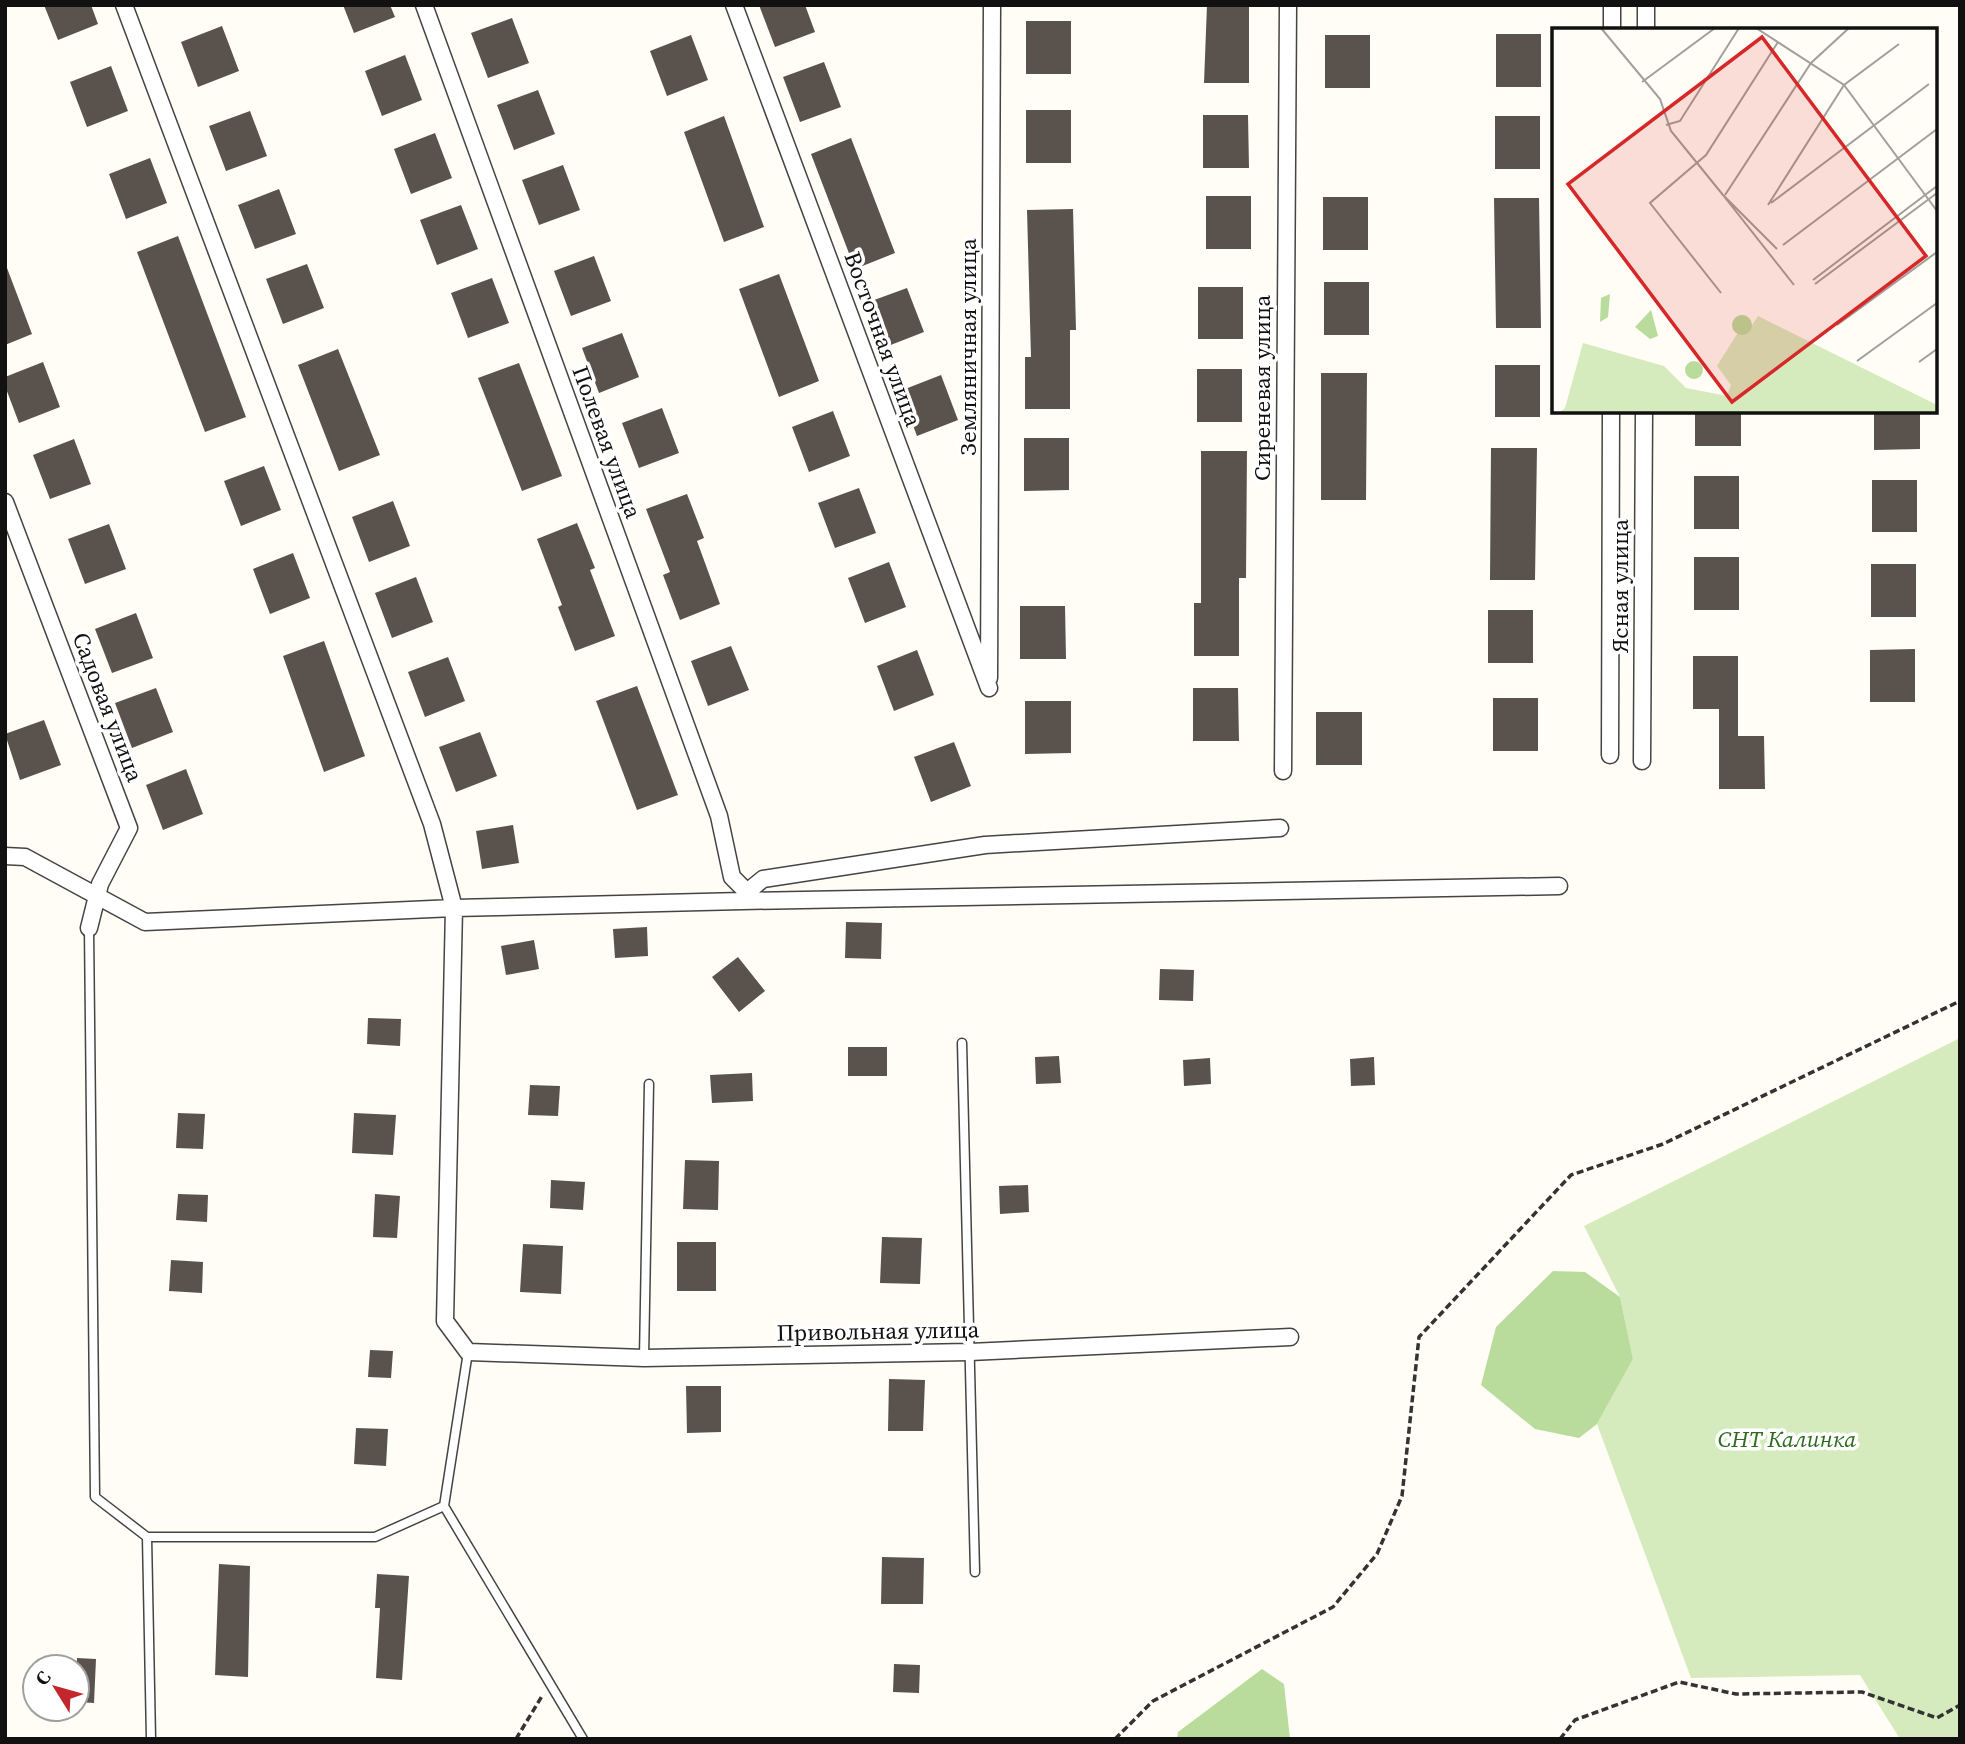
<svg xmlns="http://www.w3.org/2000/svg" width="1965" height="1744" font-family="'Source Serif 4',serif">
  <rect width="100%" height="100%" fill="#fffdf5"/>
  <path fill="#d5ebbd" d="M1960,1038V1739H1900L1860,1675L1691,1678L1597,1424L1633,1359L1620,1297L1584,1226Z"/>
  <path fill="#b9dc9c" d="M1553,1271L1585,1272L1620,1297L1633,1359L1597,1424L1579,1438L1535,1429L1481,1385L1496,1327Z
    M1262,1669L1284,1684L1290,1739H1177L1178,1732Z"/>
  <path fill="#5a524d" d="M44,5H91L98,24L58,40Z
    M343,5H390L395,17L354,33Z
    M759,5H805L815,32L775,47Z
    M1207,5H1249V83H1204Z
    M512,18L529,63L488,78L471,33Z
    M1026,21H1071V74H1026Z
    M222,26L239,71L198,87L181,42Z
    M1496,34H1541V87H1496Z
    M691,35L708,80L667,96L650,51Z
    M1325,35H1370V88H1325Z
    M405,55L422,100L382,116L365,71Z
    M824,62L841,107L800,122L783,77Z
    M111,66L128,111L87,127L70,82Z
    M538,90L555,134L514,150L497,105Z
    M1026,110H1071V163H1026Z
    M250,111L267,156L226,171L209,126Z
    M1203,115H1248L1249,168H1203Z
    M724,116L764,227L724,242L684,132Z
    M1495,116H1540V169H1495Z
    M435,133L452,178L411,194L394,149Z
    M851,138L895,253L855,269L811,154Z
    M150,158L167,203L126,219L109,174Z
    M563,165L580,210L539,225L522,180Z
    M279,189L296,234L255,249L238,205Z
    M1206,196H1251V249H1206Z
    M1323,197H1368V250H1323Z
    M1494,198H1539L1541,328H1496Z
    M461,205L478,249L437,265L420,220Z
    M1073,209L1076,330H1070V409H1025V357H1031L1027,210Z
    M178,236L246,417L205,432L137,252Z
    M594,256L611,301L571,316L554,271Z
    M307,264L324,308L283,324L266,279Z
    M7,268L32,334L5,345V269Z
    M779,274L819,381L779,397L739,289Z
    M492,278L509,323L468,338L451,293Z
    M1324,282H1369V335H1324Z
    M1198,287H1243V339H1198Z
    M907,288L924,332L883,348L866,303Z
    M622,333L639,377L599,393L582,348Z
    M338,349L380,455L339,471L298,365Z
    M43,362L60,407L19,423L5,386V377Z
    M519,363L562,476L522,491L478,378Z
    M1495,365H1540V417H1495Z
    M1197,369H1242V422H1197Z
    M1321,373H1367L1366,500H1321Z
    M941,375L958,420L917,436L900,391Z
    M662,408L679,453L639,468L622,423Z
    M833,411L850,456L809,472L792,427Z
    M1695,411H1741V446H1695Z
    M1874,411H1920V449L1874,450Z
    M1024,438H1069V490L1024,491Z
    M74,439L91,484L50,499L33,455Z
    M1491,448H1537L1535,580H1490Z
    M1201,451H1247L1246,578H1239V656H1194V603H1201Z
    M264,466L281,510L241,526L224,481Z
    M1694,476H1739V529H1694Z
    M1872,480H1917V532H1872Z
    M859,488L876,533L835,548L818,503Z
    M687,494L704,538L697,541L720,604L680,620L663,575L670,572L646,509Z
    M393,501L410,546L369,562L352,517Z
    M577,523L595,568L590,570L615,636L575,651L558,607L562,605L537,539Z
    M109,524L126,569L85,584L68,539Z
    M293,553L310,598L270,614L253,569Z
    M1694,557H1739V610H1694Z
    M889,562L906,607L865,623L848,578Z
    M1871,564H1916V617H1871Z
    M416,577L433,622L392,638L375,593Z
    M1020,606H1065L1066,659H1020Z
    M1488,610H1533V663H1488Z
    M136,613L153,658L112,673L95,629Z
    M324,641L365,756L324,772L283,656Z
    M731,646L749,690L708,706L691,661Z
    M1915,649V702H1870V650Z
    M917,650L934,695L894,711L877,666Z
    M1693,656H1738V736H1764L1765,789H1719V709H1693Z
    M448,657L465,701L425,717L408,672Z
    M637,686L678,795L637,810L596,701Z
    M156,688L173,732L132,748L115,703Z
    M1193,688H1238L1239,741H1193Z
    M1493,698H1538V751H1493Z
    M1025,701H1071V753L1025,754Z
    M1316,712H1362V765H1316Z
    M44,720L61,765L20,780L5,734Z
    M480,732L497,776L456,792L439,747Z
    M954,742L971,786L931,802L914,757Z
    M186,769L203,814L163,830L146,785Z
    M513,825L519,863L482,869L476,831Z
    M846,922L882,923L881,959L845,958Z
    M647,927L648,956L615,958L613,929Z
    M534,940L539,969L506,975L501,946Z
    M738,957L765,991L739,1012L712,977Z
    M1160,969L1194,970L1193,1001L1159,1000Z
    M368,1018L401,1019L400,1046L367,1044Z
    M848,1047H887V1076H848Z
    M1059,1056L1061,1083L1036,1084L1035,1057Z
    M1374,1057L1375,1085L1351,1086L1350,1059Z
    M1210,1058L1211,1084L1184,1086L1183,1060Z
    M752,1073L753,1101L712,1103L710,1075Z
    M530,1085L560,1086L558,1116L528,1115Z
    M178,1113L205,1114L203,1149L176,1148Z
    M354,1113L396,1115L393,1155L352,1153Z
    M685,1160L719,1161L718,1210L683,1209Z
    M551,1180L585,1182L583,1210L550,1208Z
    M1028,1185L1029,1212L1000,1214L999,1186Z
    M178,1194L208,1195L207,1222L176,1220Z
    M375,1194L400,1196L397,1238L373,1237Z
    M882,1237L922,1238L920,1284L880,1283Z
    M677,1242H716V1291H677Z
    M523,1244L563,1246L561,1294L520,1292Z
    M171,1260L203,1262L202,1293L169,1291Z
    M370,1350L393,1351L391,1378L368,1377Z
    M889,1379L925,1380L923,1431H888Z
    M686,1386H721V1432L687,1433Z
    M356,1428L388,1429L386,1466L354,1464Z
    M882,1557L924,1558L923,1604H881Z
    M219,1564L250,1566L248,1677L215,1675Z
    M377,1574L409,1576L402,1680L376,1678L380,1608H375Z
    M77,1658L96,1659L94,1703L77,1702Z
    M894,1664L920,1665L919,1693L893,1692Z"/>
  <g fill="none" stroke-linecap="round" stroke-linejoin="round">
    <g stroke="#444" stroke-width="11">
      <path id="lane" d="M89,928L95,1497L147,1537L151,1739
        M962,1043L975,1572
        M468,1352L444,1506L583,1739
        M644,1358L649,1084
        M147,1537H375L444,1506"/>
    </g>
    <g stroke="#444" stroke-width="19">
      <path id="street" d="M124,5L432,824L454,908L445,1321L468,1352L644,1358L970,1352L1290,1337
        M424,5L719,816L732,877L747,892
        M734,5L989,688
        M1612,30V5
        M1646,30V5
        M5,502L129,828L100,884L89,928
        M989,678L992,5
        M1610,755L1611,411
        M1642,761L1644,411
        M1283,771L1288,5
        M5,856L25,857L145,922L454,908L742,901L747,892L763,879L985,845L1280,828
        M742,901L1559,886"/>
    </g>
    <path stroke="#333" stroke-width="3.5" stroke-dasharray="7 3.5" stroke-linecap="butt" d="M516,1739L542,1696
      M1115,1739L1153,1701L1333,1607L1377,1554L1402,1496L1419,1337L1571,1175L1663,1144L1960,1001
      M1560,1739L1575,1720L1679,1682L1736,1694L1862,1692L1937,1718L1960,1705"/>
    <use href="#lane" stroke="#fff" stroke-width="8"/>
    <use href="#street" stroke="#fff" stroke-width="16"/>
  </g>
  <g text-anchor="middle" stroke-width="7" stroke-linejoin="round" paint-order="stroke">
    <g font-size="23" fill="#111" stroke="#fff">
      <text transform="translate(883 339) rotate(70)" y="8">Восточная улица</text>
      <text transform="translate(968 347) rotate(-90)" y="8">Земляничная улица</text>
      <text transform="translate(1262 388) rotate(-90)" y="8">Сиреневая улица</text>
      <text transform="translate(607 442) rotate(70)" y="8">Полевая улица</text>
      <text transform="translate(1620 586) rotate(-90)" y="8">Ясная улица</text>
      <text transform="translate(108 707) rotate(69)" y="8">Садовая улица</text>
      <text transform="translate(878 1331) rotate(-1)" y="8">Привольная улица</text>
    </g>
    <g font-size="23" font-style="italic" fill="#2f6b1f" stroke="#fff">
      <text x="1787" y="1447">СНТ Калинка</text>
    </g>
  </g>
  <g transform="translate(1552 28)">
    <rect width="385" height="385" fill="#fffdf5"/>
    <path d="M206,288L385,377V385H7L13,380L31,315L112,338L134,360L175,368L179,357L165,338L185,306L195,305Z" fill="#d5ebbd"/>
    <path d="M58,266L56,289L48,294L49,270ZM99,282L106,308L98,311L83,299ZM180 297a10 10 0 1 1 20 0a10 10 0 1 1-20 0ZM133 342a9 9 0 1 1 18 0a9 9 0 1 1-18 0Z" fill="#b9dc9c"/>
    <path fill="none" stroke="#a09f9a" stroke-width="2" d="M49,0L108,71L119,103L171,167L225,221M204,0L292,57L385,183M90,54L163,0M114,97L128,93L187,0M171,167L242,257M173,167L259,35L297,0M219,175L377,56M216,177L292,57L347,16M231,217L385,101M261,252L385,158M263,256L385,165M169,265L98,175L154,127L226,14M285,297L385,224M305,333L385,275M367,334L385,321"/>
    <path fill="#d62828" fill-opacity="0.15" stroke="#d62828" stroke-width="3.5" d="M210,9L374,228L180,374L16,156Z"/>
    <rect width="385" height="385" fill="none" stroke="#111" stroke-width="3.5"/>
  </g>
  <rect width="1965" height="1744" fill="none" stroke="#111111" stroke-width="14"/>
  <g transform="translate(56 1688) rotate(307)"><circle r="33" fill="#ffffff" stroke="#a0a0a0" stroke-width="2"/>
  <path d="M0-5L12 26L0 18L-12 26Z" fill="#c4262e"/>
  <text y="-10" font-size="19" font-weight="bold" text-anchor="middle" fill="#111111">С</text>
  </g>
</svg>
